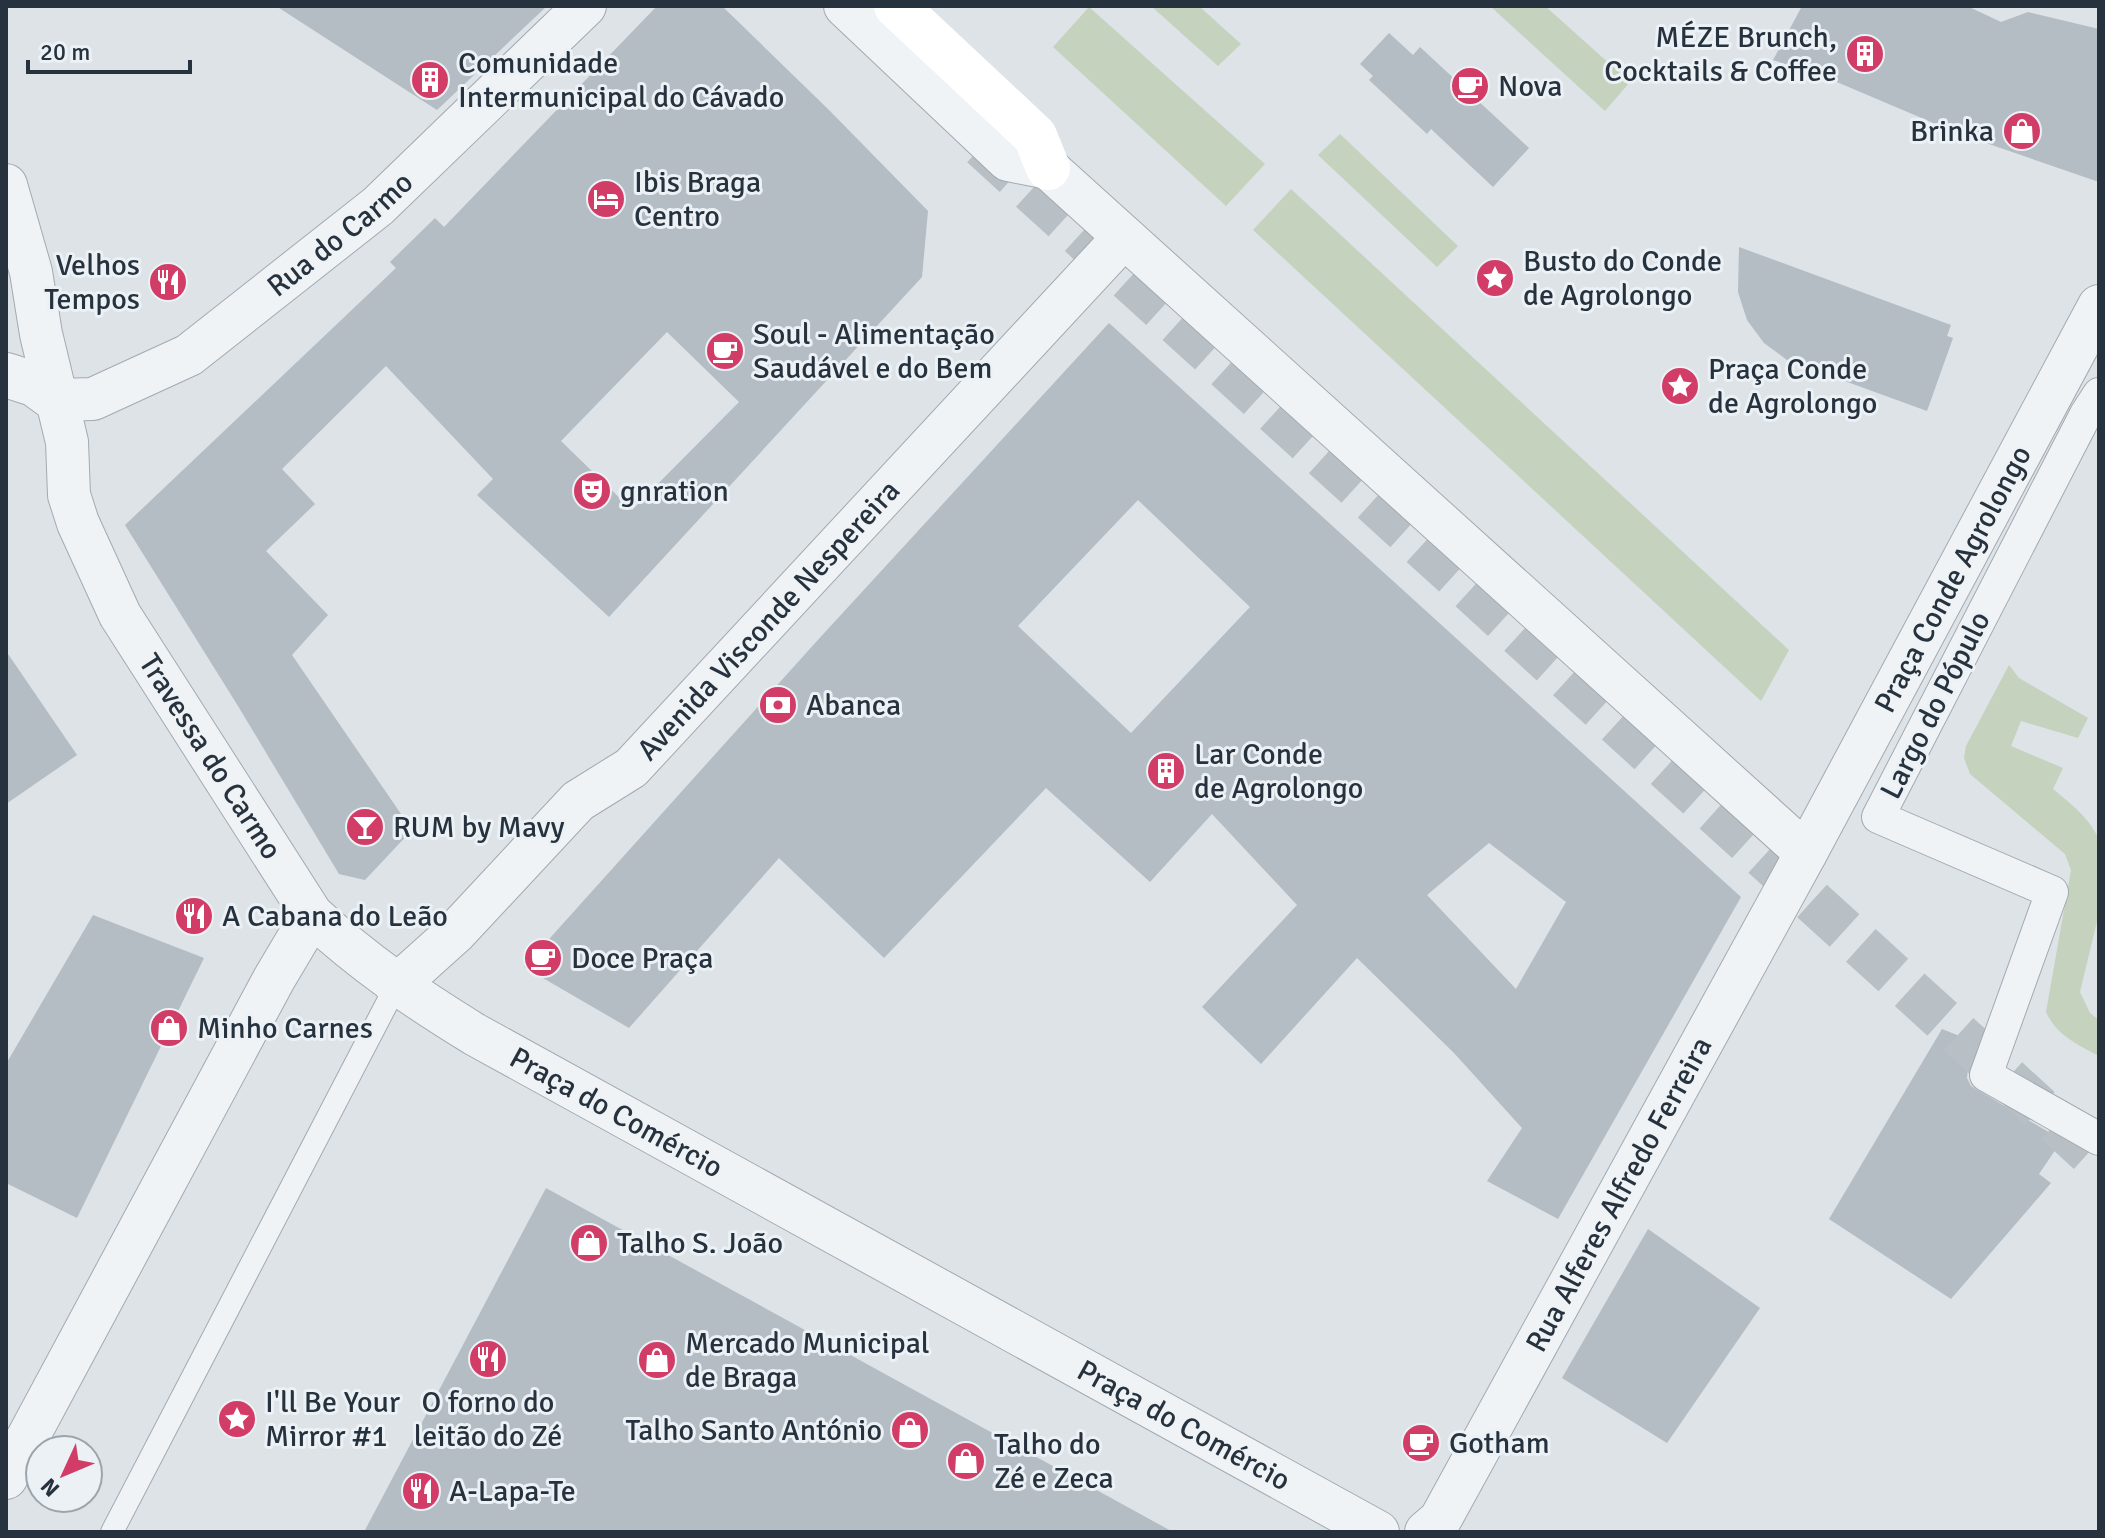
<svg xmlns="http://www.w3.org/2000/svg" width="2105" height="1538" font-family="Signika,sans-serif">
  <rect width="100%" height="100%" fill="#dde3e7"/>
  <path fill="#c5d2be" d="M1151,6H1199L1241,44L1218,66Z
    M1490,6H1545L1630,82L1605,111Z
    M1089,7L1265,164L1226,206L1053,47Z
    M1340,134L1458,246L1437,267L1318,155Z
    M1291,189L1789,650L1761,701L1253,230Z
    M2009,665L2019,678L2088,718L2078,738L2021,721L2011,746L2063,768L2053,789C2071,804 2090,818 2099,840V913L2080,992L2090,1013L2099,1020V1056C2077,1044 2057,1036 2046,1012L2071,870L2065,854L1970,774L1964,758L1966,746Z"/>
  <path fill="#b4bcc4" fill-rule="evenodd" d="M276,6H547L437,110Z
    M657,6H722L829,110L928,211L922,277L609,617L477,495L493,479L386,366L282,469L315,504L266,551L328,615L292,655L412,830L365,880L339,874L238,706L125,525L396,268L390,262L435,218L444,227ZM667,332L739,402L632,510L561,441Z
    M1802,6H1967L2001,22L2028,12L2099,29V182L1957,133L1832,80L1773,60Z
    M1389,33L1413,55L1420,47L1529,148L1493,187L1431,129L1427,134L1369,80L1373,76L1360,64Z
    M1739,247L1951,325L1947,336L1953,338L1927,411L1787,360L1764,343L1747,320L1738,292Z
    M1109,323L1741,897L1558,1219L1487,1181L1522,1128L1454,1053L1357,958L1261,1064L1202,1007L1297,905L1212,814L1150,882L1046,788L884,958L779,858L629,1028L524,967L816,642ZM1138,500L1250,607L1131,733L1018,626ZM1489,843L1566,902L1516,989L1427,895Z
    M6,651L77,755L6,804Z
    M93,915L204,958L77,1218L6,1183V1064Z
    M1942,1029L1977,1043L1968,1069L1967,1078L1971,1086L2062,1140L2039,1174L2051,1183L1951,1299L1829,1219Z
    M546,1188L1173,1532H364Z
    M1648,1229L1760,1308L1667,1443L1562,1378Z"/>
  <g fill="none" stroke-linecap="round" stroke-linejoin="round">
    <path stroke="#b8c0c5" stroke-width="44" stroke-dasharray="44 22" stroke-linecap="butt" d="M982,146L2099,1162"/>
    <g stroke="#a2aab1" stroke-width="24">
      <path id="service" d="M112,1532L396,986"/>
    </g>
    <g stroke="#a2aab1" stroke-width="34">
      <path id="pedestrian" d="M2099,394L2086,414L1878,817L2052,892L1986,1075L2099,1139"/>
    </g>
    <g stroke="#a2aab1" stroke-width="44">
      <g id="minor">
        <path d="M845,6L1008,160L1048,168L1806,853"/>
        <path id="s1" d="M6,185L31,272L41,334L67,442L69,495L78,523L120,615L312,915C364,963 414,997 474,1034L1378,1532"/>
        <path id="s2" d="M56,400L93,399L189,355L378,206L585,6"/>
        <path id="s3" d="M396,986L455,933L578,801L631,768L1124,237"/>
        <path d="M6,1478L274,979L312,915"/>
        <path id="s4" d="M1426,1532L1440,1520L1806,853L2099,306"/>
      </g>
    </g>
    <g stroke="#a2aab1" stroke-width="46">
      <path id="tertiary" d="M6,375L34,384L56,400"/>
    </g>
    <use href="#service" stroke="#f0f3f6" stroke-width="22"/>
    <use href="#pedestrian" stroke="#f0f3f6" stroke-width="32"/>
    <use href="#minor" stroke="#f0f3f6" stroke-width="42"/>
    <use href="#tertiary" stroke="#f0f3f6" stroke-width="44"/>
    <path stroke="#fff" stroke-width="44" d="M896,6L1035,136L1048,168"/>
  </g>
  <defs>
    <g id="building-disc" transform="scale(2)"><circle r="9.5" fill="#d23d67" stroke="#ecf1f5"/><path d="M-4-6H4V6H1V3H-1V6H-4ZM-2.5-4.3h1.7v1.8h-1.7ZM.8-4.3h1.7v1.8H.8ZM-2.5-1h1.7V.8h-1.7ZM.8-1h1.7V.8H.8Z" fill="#fff"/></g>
    <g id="cafe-disc" transform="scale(2)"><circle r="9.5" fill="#d23d67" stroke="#ecf1f5"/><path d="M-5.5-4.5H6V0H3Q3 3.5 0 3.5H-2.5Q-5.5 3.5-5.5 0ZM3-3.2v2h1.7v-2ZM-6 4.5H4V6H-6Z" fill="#fff"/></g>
    <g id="shop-disc" transform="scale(2)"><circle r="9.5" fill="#d23d67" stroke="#ecf1f5"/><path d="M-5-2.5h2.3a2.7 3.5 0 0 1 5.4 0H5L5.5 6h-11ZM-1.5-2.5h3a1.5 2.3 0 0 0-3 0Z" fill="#fff"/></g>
    <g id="hotel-disc" transform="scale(2)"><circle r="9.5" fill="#d23d67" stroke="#ecf1f5"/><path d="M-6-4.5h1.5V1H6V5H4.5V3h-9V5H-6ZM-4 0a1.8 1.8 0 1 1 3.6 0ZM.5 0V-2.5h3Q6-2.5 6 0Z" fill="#fff"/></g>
    <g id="sight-disc" transform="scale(2)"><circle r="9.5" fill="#d23d67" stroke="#ecf1f5"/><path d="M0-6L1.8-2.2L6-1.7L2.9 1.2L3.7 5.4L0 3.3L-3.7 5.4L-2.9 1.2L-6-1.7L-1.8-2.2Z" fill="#fff"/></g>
    <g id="restaurant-disc" transform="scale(2)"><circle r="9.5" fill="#d23d67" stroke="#ecf1f5"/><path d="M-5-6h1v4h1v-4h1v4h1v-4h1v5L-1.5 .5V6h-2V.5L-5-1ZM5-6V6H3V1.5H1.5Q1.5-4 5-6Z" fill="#fff"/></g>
    <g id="theatre-disc" transform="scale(2)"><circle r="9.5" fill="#d23d67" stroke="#ecf1f5"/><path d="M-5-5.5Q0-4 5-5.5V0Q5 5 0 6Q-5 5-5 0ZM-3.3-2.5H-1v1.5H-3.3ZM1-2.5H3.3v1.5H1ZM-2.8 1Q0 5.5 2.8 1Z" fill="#fff"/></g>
    <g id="bank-disc" transform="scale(2)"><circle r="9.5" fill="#d23d67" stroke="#ecf1f5"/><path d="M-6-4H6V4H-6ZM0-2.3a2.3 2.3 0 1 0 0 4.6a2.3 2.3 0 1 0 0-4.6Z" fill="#fff"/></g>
    <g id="bar-disc" transform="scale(2)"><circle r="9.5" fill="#d23d67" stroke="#ecf1f5"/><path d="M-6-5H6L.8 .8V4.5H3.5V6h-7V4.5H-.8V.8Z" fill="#fff"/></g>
  </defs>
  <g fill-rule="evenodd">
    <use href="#building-disc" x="1865" y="54"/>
    <use href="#building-disc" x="430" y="80"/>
    <use href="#cafe-disc" x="1470" y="86"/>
    <use href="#shop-disc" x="2022" y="131"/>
    <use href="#hotel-disc" x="606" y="199"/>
    <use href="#sight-disc" x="1495" y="278"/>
    <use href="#restaurant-disc" x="168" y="282"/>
    <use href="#cafe-disc" x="725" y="351"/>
    <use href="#sight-disc" x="1680" y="386"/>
    <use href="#theatre-disc" x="592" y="491"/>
    <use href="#bank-disc" x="778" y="705"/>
    <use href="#building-disc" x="1166" y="771"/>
    <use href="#bar-disc" x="365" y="827"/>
    <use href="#restaurant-disc" x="194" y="916"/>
    <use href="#cafe-disc" x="543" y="958"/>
    <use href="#shop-disc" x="169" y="1028"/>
    <use href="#shop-disc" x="589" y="1243"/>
    <use href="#restaurant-disc" x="488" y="1359"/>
    <use href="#shop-disc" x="657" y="1360"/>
    <use href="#sight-disc" x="237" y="1419"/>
    <use href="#shop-disc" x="910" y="1430"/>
    <use href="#cafe-disc" x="1421" y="1443"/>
    <use href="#shop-disc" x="966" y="1461"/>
    <use href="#restaurant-disc" x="421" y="1491"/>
  </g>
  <g text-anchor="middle" stroke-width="6" stroke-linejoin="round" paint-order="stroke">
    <g font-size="30" fill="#26323e" stroke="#ecf1f5" text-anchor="start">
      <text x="1837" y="47" text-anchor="end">MÉZE Brunch,<tspan x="1837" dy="34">Cocktails &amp; Coffee</tspan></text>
      <text x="458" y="73">Comunidade<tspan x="458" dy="34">Intermunicipal do Cávado</tspan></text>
      <text x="1498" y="96">Nova</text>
      <text x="1994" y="141" text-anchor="end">Brinka</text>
      <text x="634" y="192">Ibis Braga<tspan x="634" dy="34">Centro</tspan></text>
      <text x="1523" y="271">Busto do Conde<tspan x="1523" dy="34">de Agrolongo</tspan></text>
      <text x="140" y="275" text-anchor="end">Velhos<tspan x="140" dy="34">Tempos</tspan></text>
      <text x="753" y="344">Soul - Alimentação<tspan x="753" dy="34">Saudável e do Bem</tspan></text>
      <text x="1708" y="379">Praça Conde<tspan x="1708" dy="34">de Agrolongo</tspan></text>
      <text x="620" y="501">gnration</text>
      <text x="806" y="715">Abanca</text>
      <text x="1194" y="764">Lar Conde<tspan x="1194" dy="34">de Agrolongo</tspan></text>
      <text x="393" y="837">RUM by Mavy</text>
      <text x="222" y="926">A Cabana do Leão</text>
      <text x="571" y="968">Doce Praça</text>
      <text x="197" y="1038">Minho Carnes</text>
      <text x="617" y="1253">Talho S. João</text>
      <text x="685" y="1353">Mercado Municipal<tspan x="685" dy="34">de Braga</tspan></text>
      <text x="265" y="1412">I'll Be Your<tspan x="265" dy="34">Mirror #1</tspan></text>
      <text x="488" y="1412" text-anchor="middle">O forno do<tspan x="488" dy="34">leitão do Zé</tspan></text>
      <text x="882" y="1440" text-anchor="end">Talho Santo António</text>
      <text x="1449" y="1453">Gotham</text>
      <text x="994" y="1454">Talho do<tspan x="994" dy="34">Zé e Zeca</tspan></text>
      <text x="449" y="1501">A-Lapa-Te</text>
    </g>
    <g font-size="30" fill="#26323e" stroke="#ecf1f5">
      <text dy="10" stroke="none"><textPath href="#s2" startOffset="336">Rua do Carmo</textPath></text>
      <text dy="10" stroke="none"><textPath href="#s4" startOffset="1090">Praça Conde Agrolongo</textPath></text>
      <text dy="10" stroke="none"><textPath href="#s3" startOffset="524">Avenida Visconde Nespereira</textPath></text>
      <text transform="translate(1935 705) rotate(-63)" y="10">Largo do Pópulo</text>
      <text dy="10" stroke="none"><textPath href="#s1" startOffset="616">Travessa do Carmo</textPath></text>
      <text dy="10" stroke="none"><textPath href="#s1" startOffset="1168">Praça do Comércio</textPath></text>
      <text dy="10" stroke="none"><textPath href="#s4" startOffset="390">Rua Alferes Alfredo Ferreira</textPath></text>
      <text dy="10" stroke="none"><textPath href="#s1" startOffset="1816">Praça do Comércio</textPath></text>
    </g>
  </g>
  <rect width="2105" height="1538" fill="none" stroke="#26323e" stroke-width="16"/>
  <g transform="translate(64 1474) rotate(226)"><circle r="38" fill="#ecf1f5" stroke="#9da5ac" stroke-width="2"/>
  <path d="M0-6L14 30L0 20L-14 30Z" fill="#d23d67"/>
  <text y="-12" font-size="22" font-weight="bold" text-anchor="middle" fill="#26323e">N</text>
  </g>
  <path d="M28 60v12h162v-12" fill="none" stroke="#26323e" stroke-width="4"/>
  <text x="40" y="60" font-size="24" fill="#26323e" stroke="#ecf1f5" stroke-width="6" paint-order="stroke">20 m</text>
</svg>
